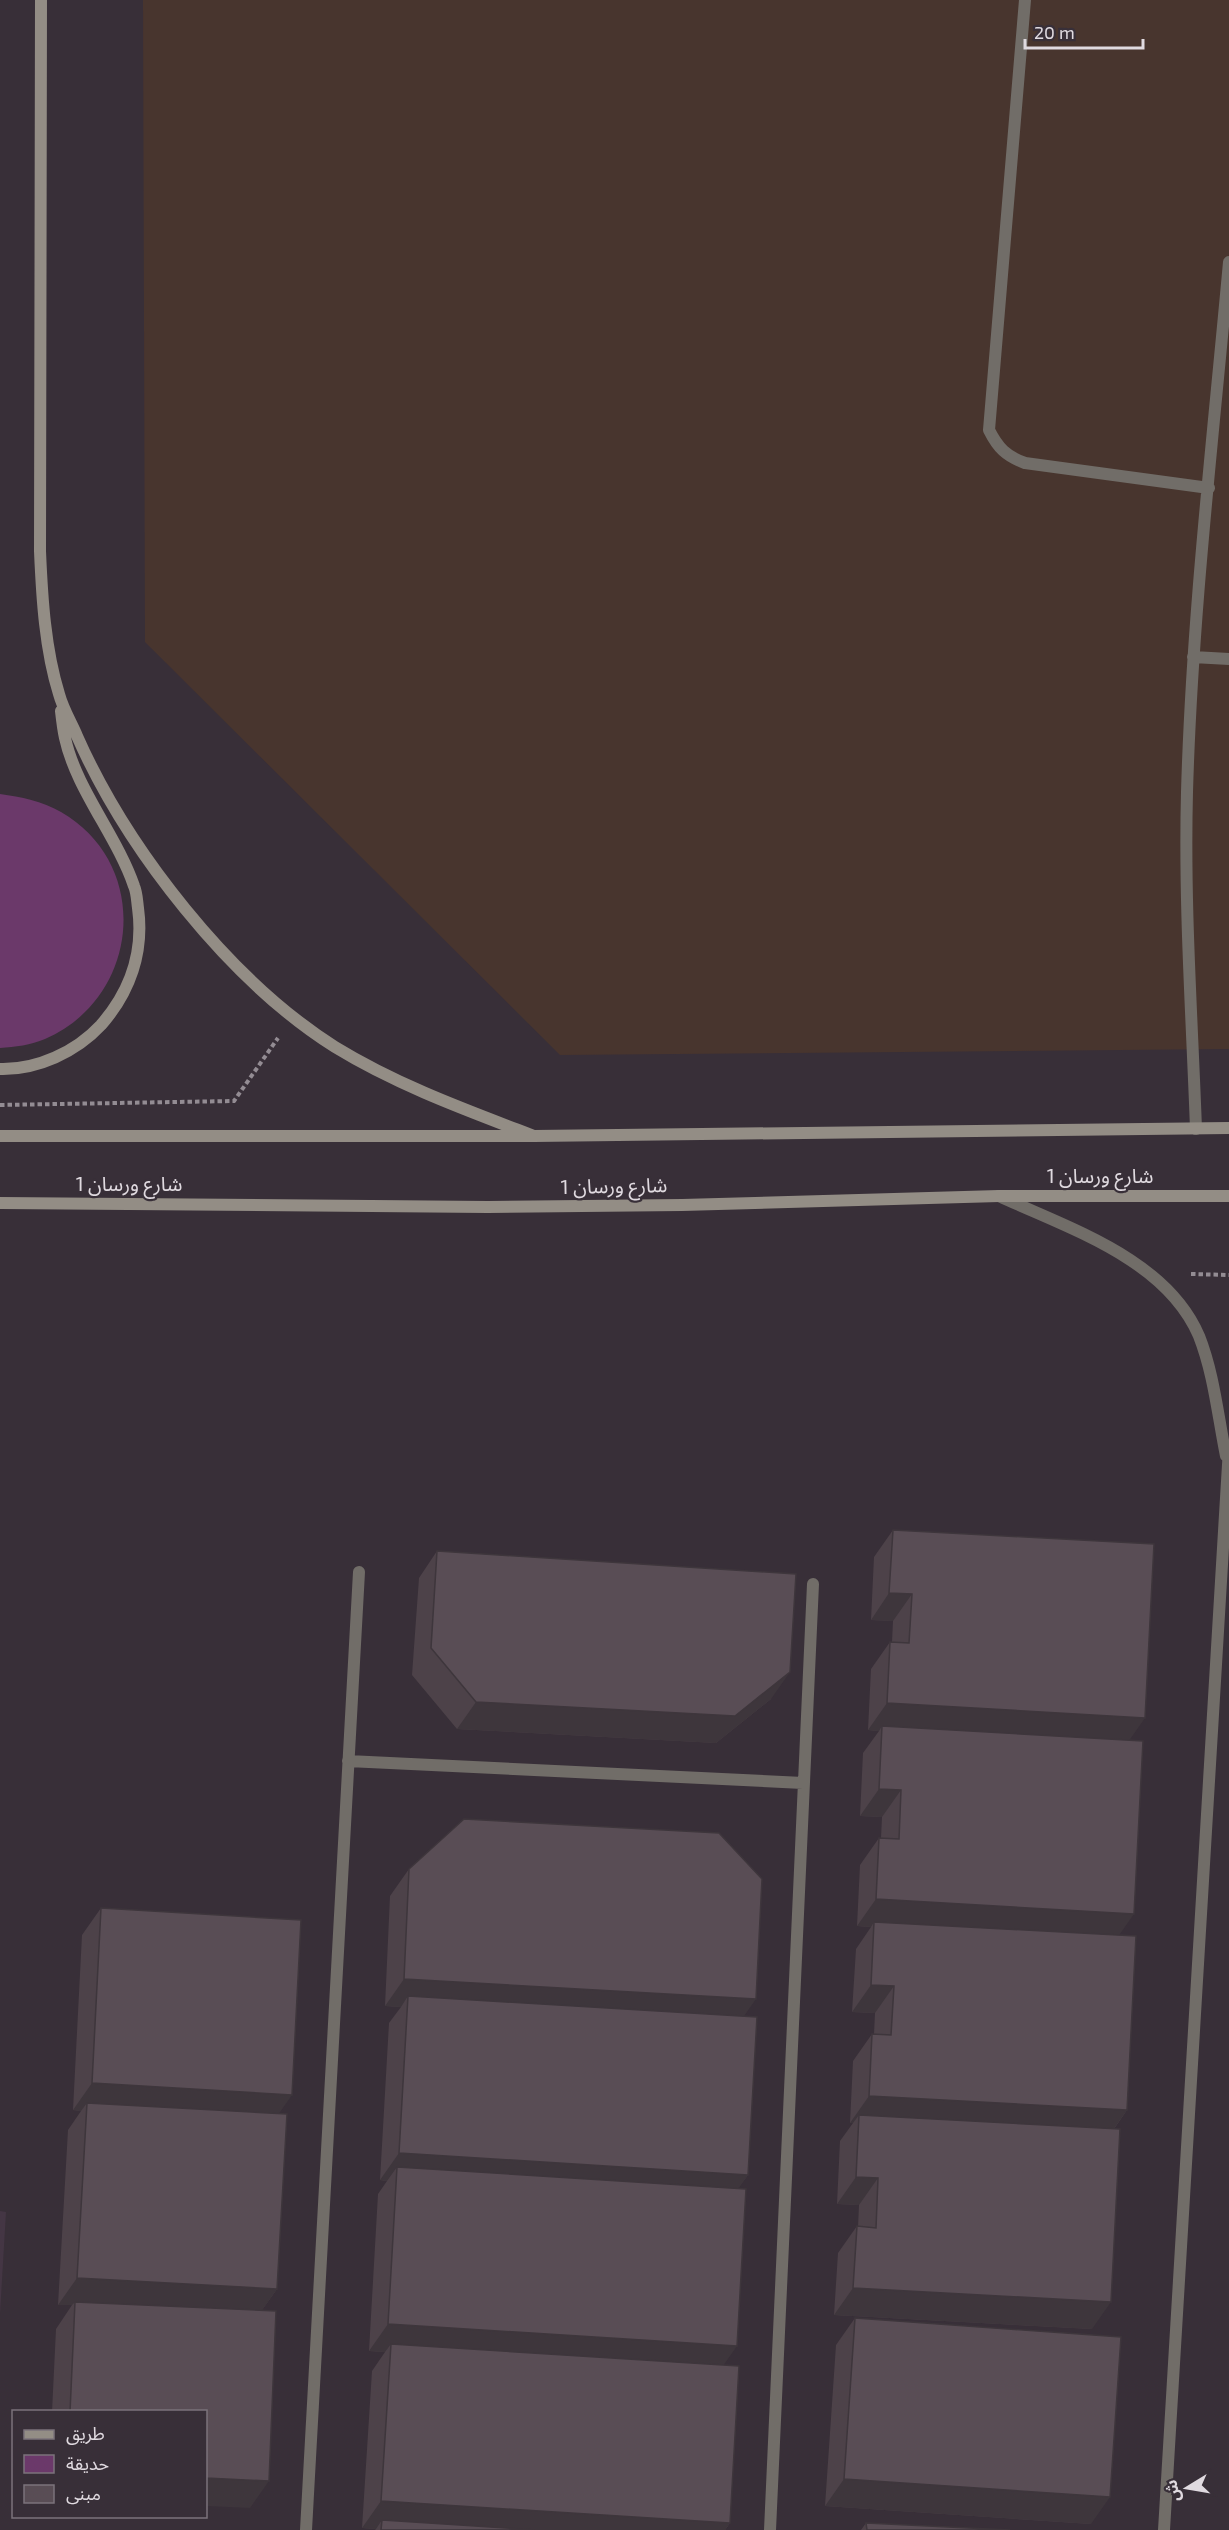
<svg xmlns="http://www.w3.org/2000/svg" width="1229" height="2530" font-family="'Exo 2','Noto Sans Arabic',sans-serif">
  <rect width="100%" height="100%" fill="#382f38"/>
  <path fill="#443644" d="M0,2211L6,2212L0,2314Z"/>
  <path fill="#48352e" d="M143,0H1229V1049L560,1055L145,642Z"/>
  <path fill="#6b396a" d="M0,794C21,797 42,801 61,812C153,865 140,998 45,1039C31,1045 15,1047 0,1048Z"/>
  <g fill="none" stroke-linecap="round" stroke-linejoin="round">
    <path stroke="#938c93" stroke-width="4" stroke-dasharray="4.5 3" stroke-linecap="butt" d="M0,1105L234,1101L278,1038
      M1191,1274L1229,1275"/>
    <path stroke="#716d68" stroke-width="12" d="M1025,0L989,430C998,448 1006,456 1025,463L1209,488
      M1193,657L1229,659
      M1196,1129C1192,1017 1184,905 1187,792C1192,615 1213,439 1229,262
      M999,1196C1070,1229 1166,1259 1199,1336C1214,1374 1218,1417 1226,1456
      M348,1761L803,1783
      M306,2530L359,1572
      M770,2530L813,1584
      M1164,2530L1229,1448"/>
    <path stroke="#938d85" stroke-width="12" d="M41,0L40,551C42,598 45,649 59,694C63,709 71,722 77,736C127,849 229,980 335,1047C397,1085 466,1110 534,1136
      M0,1069C37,1070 76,1052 101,1025C130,992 144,952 138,908C137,901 137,893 134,886C117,836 76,789 65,738C63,729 62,720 61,711
      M0,1136H534L1229,1128
      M0,1203L488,1207L682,1205L999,1196H1229"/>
  </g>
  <path fill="#4d4249" d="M893,1530L1129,1740L1119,1936L1127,2110L1114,2129L1092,2329L834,2315L838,2253L857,2226L858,2227L859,2205L837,2204L840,2141L853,2123H850L853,2061L872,2034H874L875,2013L852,2012L856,1949L871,1927L857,1926L860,1865L879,1838H881L882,1817L860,1816L863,1753L879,1731L868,1730L871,1669L890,1642H892L893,1621L871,1620L874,1557Z
    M437,1551L771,1699L716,1743L457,1729L412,1675L419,1578Z
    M409,1869L744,2017L748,2175L738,2188L724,2365L730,2523L725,2530H375L376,2529L362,2528L372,2371L385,2352L369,2351L378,2194L387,2181L380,2180L389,2023L401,2007L385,2006L390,1896Z
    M101,1908L278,2114L277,2289L262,2310L250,2508L206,2412H52L56,2329L72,2305H58L68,2130L81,2111L73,2110L82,1935Z
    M855,2318L1091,2524L825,2506L836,2345Z
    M866,2523L1010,2530H861Z"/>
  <path fill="#3e363c" d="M889,1593L912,1594L893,1621L871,1620Z
    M790,1672L771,1699L716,1743L457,1729L476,1702Z
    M887,1703L1145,1718L1126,1745L882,1726L879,1731L868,1730Z
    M879,1789L901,1790L882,1817L860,1816Z
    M876,1899L1134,1914L1115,1941L874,1922L871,1927L857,1926Z
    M404,1979L756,1999L737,2026L408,1996L401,2007L385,2006Z
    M871,1985L894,1986L875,2013L852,2012Z
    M92,2083L292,2095L273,2122L87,2103L81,2111L73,2110Z
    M869,2096L1127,2110L1108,2137L859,2115L853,2123H850Z
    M399,2153L748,2175L729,2202L397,2167L387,2181L380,2180Z
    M856,2177L878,2178L859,2205L837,2204Z
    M77,2278L277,2289L258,2316L75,2302L72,2305H58Z
    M853,2288L1111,2302L1092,2329L834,2315Z
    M388,2324L737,2346L718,2373L391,2344L385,2352L369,2351Z
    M206,2478L269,2481L250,2508L206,2506Z
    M844,2479L1110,2497L1091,2524L825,2506Z
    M381,2501L730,2523L725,2530H395L382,2520L376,2529L362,2528Z"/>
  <path fill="#594d55" stroke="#3e363c" stroke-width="1.5" d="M893,1530L1154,1544L1145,1718L887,1703L890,1642L909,1643L912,1594L889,1593Z
    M437,1551L796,1574L790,1672L735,1716L476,1702L431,1648Z
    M882,1726L1143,1741L1134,1914L876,1899L879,1838L899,1839L901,1790L879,1789Z
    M464,1819L719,1833L762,1879L756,1999L404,1979L409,1869Z
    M101,1908L301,1920L292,2095L92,2083Z
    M874,1922L1136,1936L1127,2110L869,2096L872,2034L891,2035L894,1986L871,1985Z
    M408,1996L757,2017L748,2175L399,2153Z
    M87,2103L287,2114L277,2289L77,2278Z
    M859,2115L1120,2129L1111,2302L853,2288L857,2226L876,2228L878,2178L856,2177Z
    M397,2167L746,2189L737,2346L388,2324Z
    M75,2302L276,2311L269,2481L206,2478V2412H70Z
    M855,2318L1121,2337L1110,2497L844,2479Z
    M391,2344L739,2366L730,2523L381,2501Z
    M382,2520L535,2530H381Z
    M866,2523L1010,2530H867Z"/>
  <g text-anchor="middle" stroke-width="4.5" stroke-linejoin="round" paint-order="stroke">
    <g font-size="20" fill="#e0dae0" stroke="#382f38">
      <text x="1100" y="1183">شارع ورسان 1</text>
      <text x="129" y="1191">شارع ورسان 1</text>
      <text transform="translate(614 1186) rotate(-1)" y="7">شارع ورسان 1</text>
    </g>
  </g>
  <rect x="12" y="2410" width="195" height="108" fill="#382f38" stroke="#7b737b" stroke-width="1.5"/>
  <rect x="24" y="2430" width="30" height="9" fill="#938d85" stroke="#7b737b" stroke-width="1.5"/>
  <text x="66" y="2440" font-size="18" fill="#e0dae0">طريق</text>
  <rect x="24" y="2455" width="30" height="18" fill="#6b396a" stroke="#7b737b" stroke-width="1.5"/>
  <text x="66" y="2470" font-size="18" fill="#e0dae0">حديقة</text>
  <rect x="24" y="2485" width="30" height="18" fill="#594d55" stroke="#7b737b" stroke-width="1.5"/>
  <text x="66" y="2500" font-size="18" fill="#e0dae0">مبنى</text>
  <g transform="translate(1187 2488) rotate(259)" stroke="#382f38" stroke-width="4.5" paint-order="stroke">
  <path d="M0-4.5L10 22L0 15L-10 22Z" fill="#e0dae0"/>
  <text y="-9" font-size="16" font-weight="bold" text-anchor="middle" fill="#e0dae0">ش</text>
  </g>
  <path d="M1025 39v9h118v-9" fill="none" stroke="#e0dae0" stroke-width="3"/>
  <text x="1034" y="39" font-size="18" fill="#e0dae0" stroke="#382f38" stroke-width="4.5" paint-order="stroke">20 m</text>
</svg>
